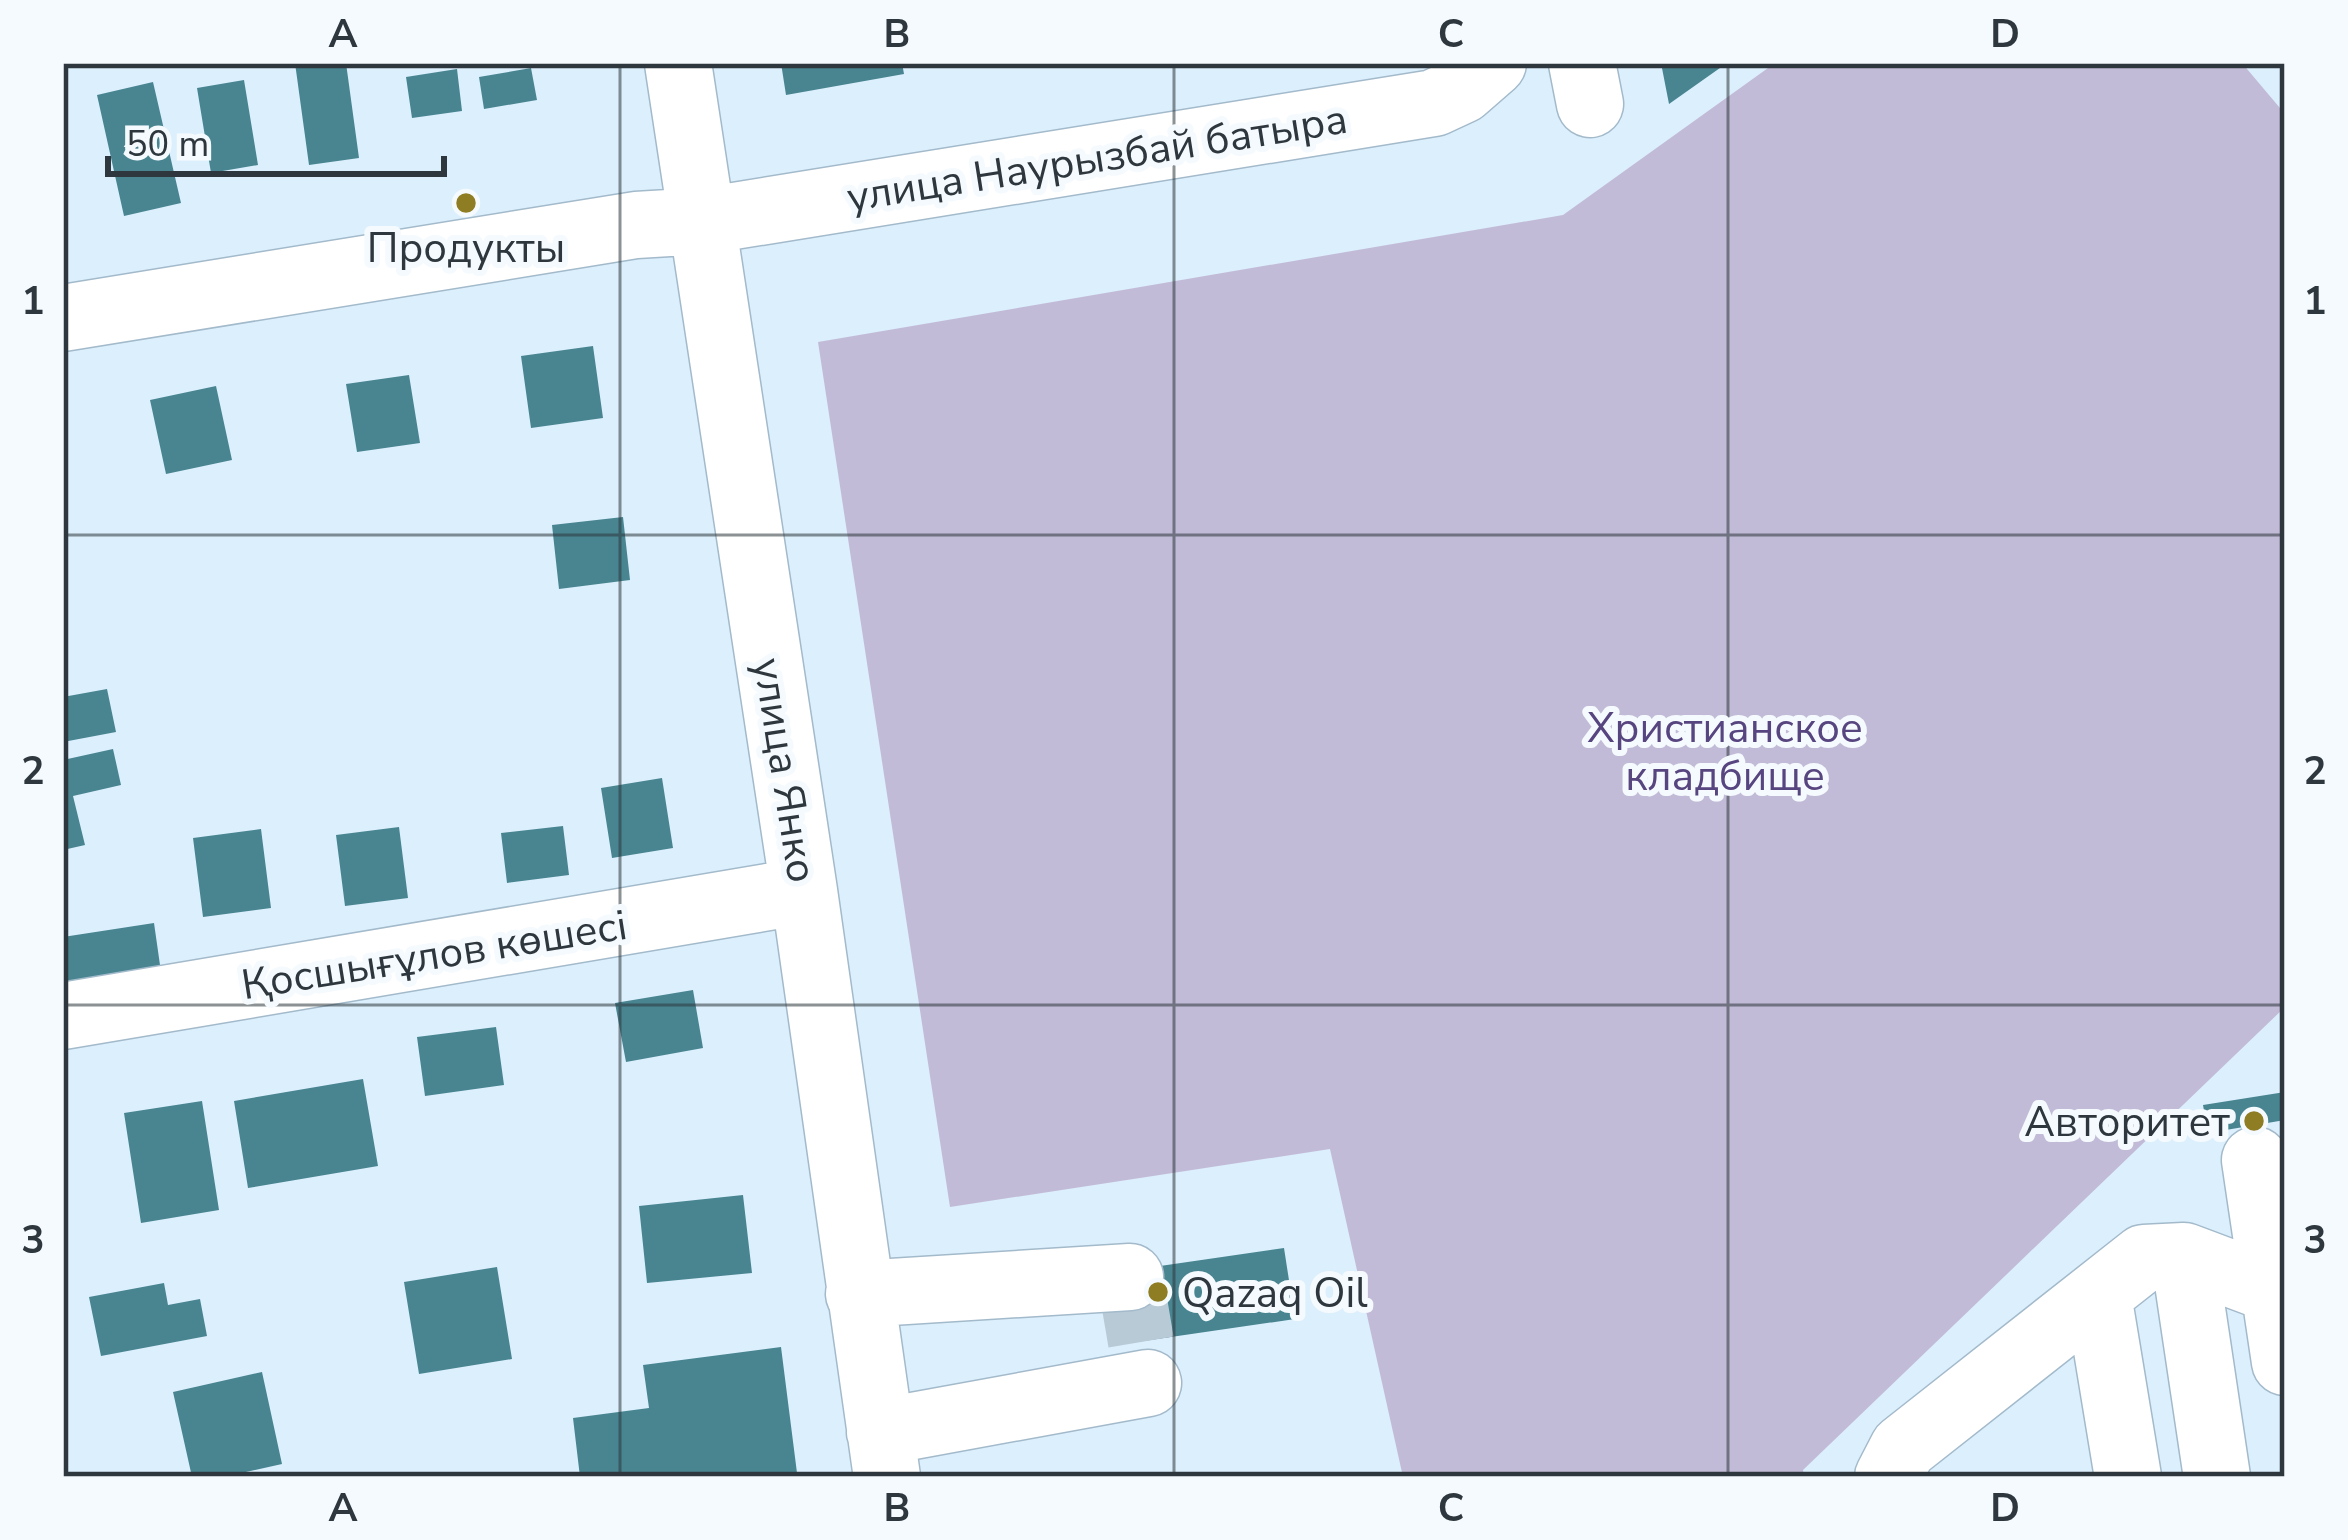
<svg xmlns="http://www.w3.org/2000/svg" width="2348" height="1540" font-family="'Nunito Sans',sans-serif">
  <rect width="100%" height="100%" fill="#dceffd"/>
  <path fill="#c2bbd8" d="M1775,63H2242L2285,114V1007L1803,1470L1804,1477H1403L1330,1149L950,1207L818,342L1563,215Z"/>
  <path fill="#488591" d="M295,63H346L359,158L309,165Z
    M781,63H902L904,74L786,95Z
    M1661,63H1727L1669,104Z
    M531,68L537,100L484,109L479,77Z
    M457,69L462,111L412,118L406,77Z
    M244,80L258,165L211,173L197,88Z
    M153,82L181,203L124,216L97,95Z
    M593,346L603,418L531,428L521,356Z
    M409,375L420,443L357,452L346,384Z
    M216,386L232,460L166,474L150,400Z
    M623,517L630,580L559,589L552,525Z
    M107,689L116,732L63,742V697Z
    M113,749L121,785L73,796L85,845L63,850V760Z
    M662,778L673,848L612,858L601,788Z
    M563,826L569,875L507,883L501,833Z
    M399,827L408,898L345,906L336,835Z
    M261,829L271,908L203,917L193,838Z
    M154,923L162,979L63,993V937Z
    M693,990L703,1048L626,1062L615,1003Z
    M496,1027L504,1085L425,1096L417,1037Z
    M363,1079L378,1166L248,1188L234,1101Z
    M2285,1092V1120L2208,1133L2203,1105Z
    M202,1101L219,1210L141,1223L124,1113Z
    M743,1195L752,1273L647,1283L639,1206Z
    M1284,1248L1295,1319L1116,1345L1105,1274Z
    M497,1267L512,1359L419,1374L404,1282Z
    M164,1283L168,1305L200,1299L207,1336L101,1356L89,1297Z
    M781,1347L797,1473L769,1477H580L573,1418L649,1408L643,1365Z
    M262,1372L282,1464L223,1477H192L173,1392Z"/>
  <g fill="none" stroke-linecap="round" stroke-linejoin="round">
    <path stroke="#b9cad7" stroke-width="66" stroke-dasharray="66 33" stroke-linecap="butt" d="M1130,1277L1148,1383"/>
    <g stroke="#a3bacb" stroke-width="69">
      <path id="minor" d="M678,63L804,891L887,1477
        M1582,63L1590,104
        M63,318L636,225L703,221L1434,103L1462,90L1493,63
        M63,1016L804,891
        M2255,1160L2285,1362
        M2184,1256L2217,1477
        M859,1294L1130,1277
        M2098,1295L2128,1477
        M880,1432L1148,1383
        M1888,1477L1903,1448L2144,1258L2184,1256L2272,1289"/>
    </g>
    <use href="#minor" stroke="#fff" stroke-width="66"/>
  </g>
  <path fill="none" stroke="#2d373d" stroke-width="3" stroke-opacity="0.55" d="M620,63V1477M1174,63V1477M1728,63V1477M63,535H2285M63,1005H2285"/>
  <g fill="#8f7d24" stroke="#f5fafe" stroke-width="4.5">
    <circle cx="466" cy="203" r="12"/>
    <circle cx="2254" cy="1121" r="12"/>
    <circle cx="1158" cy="1292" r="12"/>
  </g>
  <g text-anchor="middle" stroke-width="12" stroke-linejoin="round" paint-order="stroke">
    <g font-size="42" fill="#2d373d" stroke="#f5fafe">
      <text transform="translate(1097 157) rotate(-9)" y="15">улица Наурызбай батыра</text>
      <text transform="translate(786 770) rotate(81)" y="15">улица Янко</text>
      <text transform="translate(434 954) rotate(-9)" y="15">Қосшығұлов көшесі</text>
    </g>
    <g font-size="42" fill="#2d373d" stroke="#f5fafe">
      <text x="466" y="262">Продукты</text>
      <text x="2230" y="1136" text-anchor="end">Авторитет</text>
      <text x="1182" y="1307" text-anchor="start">Qazaq Oil</text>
    </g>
    <g font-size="42" fill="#574580" stroke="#f5fafe">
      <text x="1725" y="742">Христианское<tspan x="1725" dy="48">кладбище</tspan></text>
    </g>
  </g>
  <rect width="2348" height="1540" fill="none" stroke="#f5fafe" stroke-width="132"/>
  <path d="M108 156v18h336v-18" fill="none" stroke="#2d373d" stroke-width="6"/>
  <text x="126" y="156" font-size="36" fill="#2d373d" stroke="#f5fafe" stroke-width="9" paint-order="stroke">50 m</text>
  <rect x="66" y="66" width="2216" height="1408" fill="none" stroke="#2d373d" stroke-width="4.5"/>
  <g font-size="39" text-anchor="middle" font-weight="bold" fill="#2d373d">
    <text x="343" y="47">A</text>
    <text x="897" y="47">B</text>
    <text x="1451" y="47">C</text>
    <text x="2005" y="47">D</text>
    <text x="33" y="314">1</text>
    <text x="2315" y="314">1</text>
    <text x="33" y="784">2</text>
    <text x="2315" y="784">2</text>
    <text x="33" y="1253">3</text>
    <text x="2315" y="1253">3</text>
    <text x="343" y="1521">A</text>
    <text x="897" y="1521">B</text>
    <text x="1451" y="1521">C</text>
    <text x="2005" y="1521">D</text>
  </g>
</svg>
